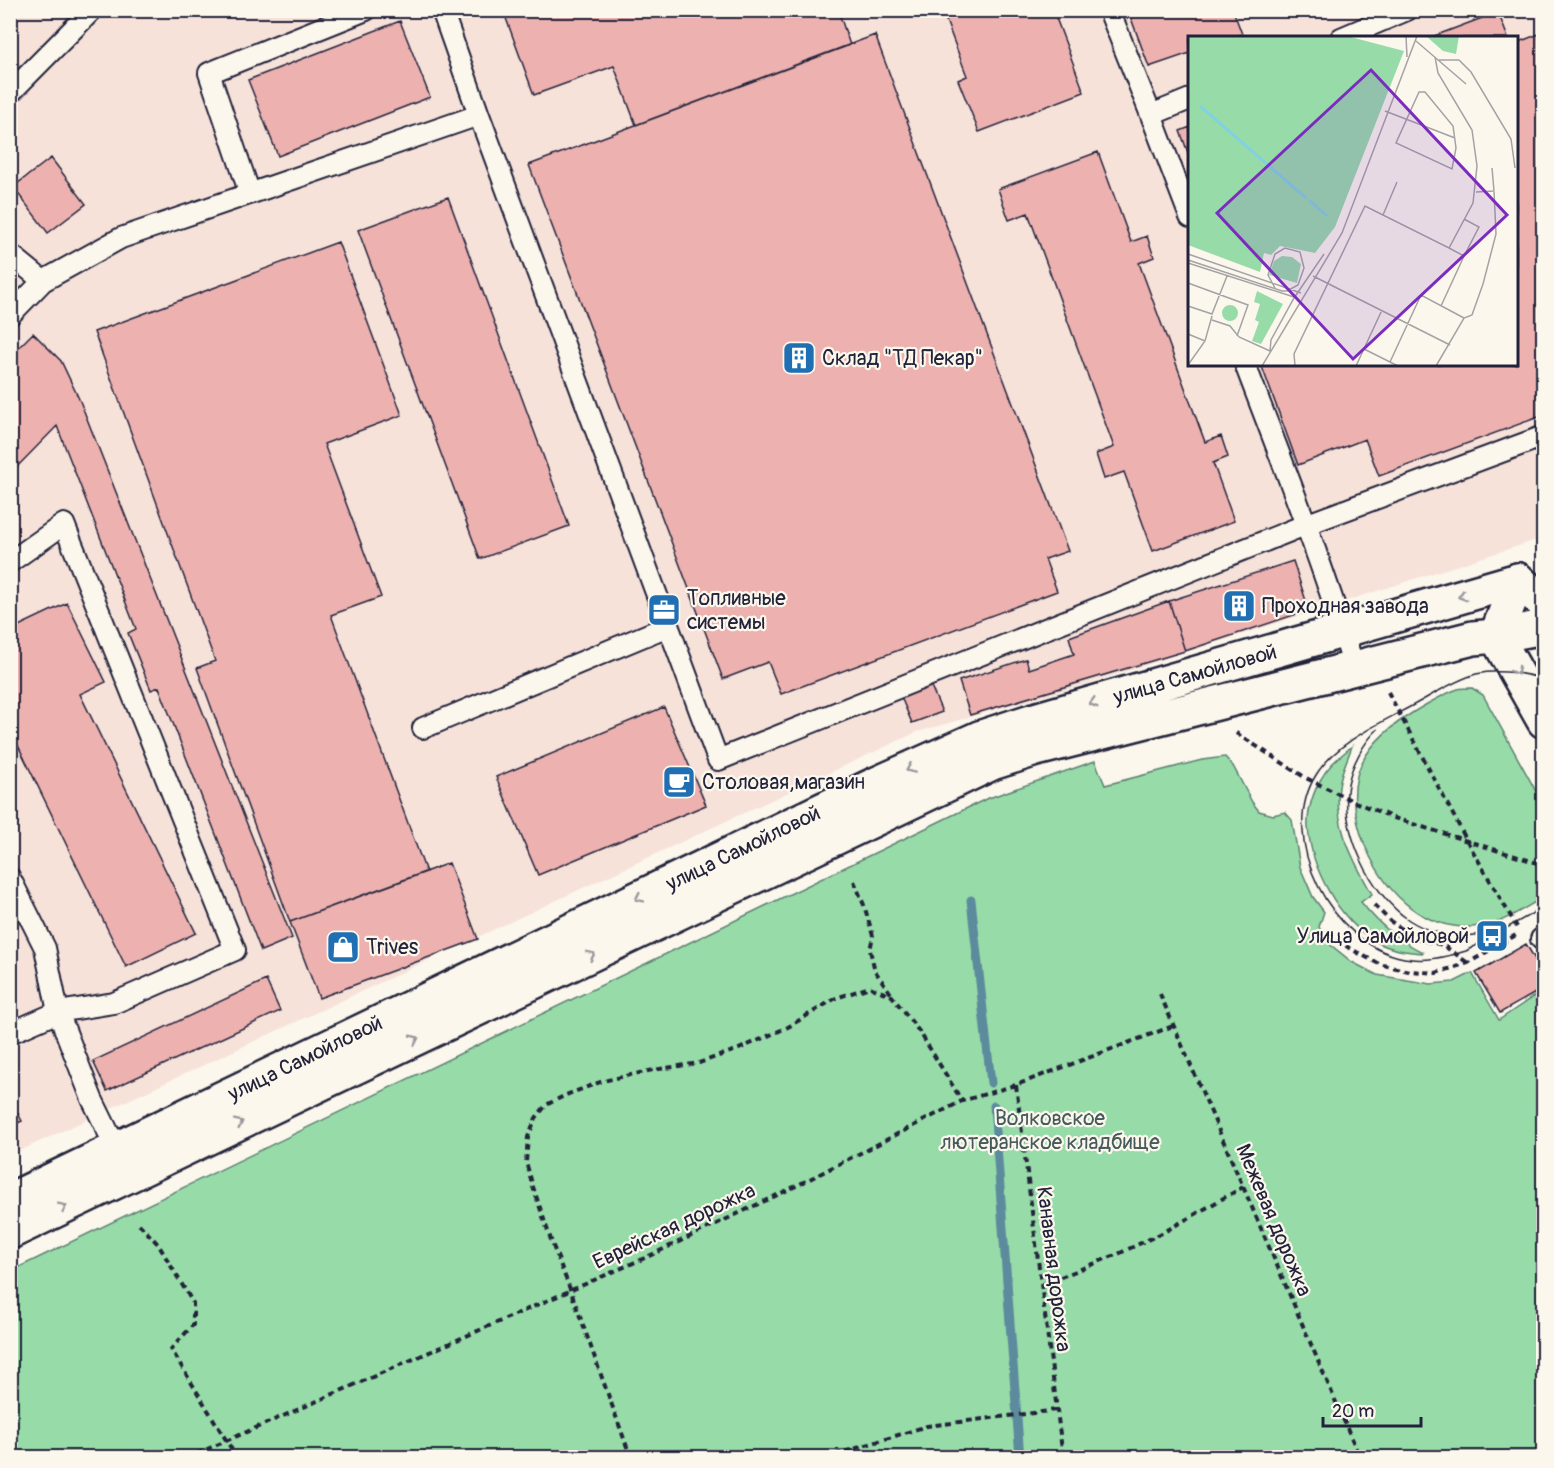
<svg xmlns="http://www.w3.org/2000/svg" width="1554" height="1468" font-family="Pangolin,sans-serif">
  <rect width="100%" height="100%" fill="#fbf7ec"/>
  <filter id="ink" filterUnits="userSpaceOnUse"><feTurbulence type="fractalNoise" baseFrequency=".0167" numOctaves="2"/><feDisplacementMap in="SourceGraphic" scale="12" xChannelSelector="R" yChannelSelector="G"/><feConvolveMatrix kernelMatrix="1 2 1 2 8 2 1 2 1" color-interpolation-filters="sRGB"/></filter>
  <g filter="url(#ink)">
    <path fill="#f7e2da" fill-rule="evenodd" d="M10,11H1543V538L1090,683L917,732L11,1155ZM1190,38H1516V364H1190Z"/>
    <path fill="#97dca8" stroke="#5c7f72" stroke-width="1.5" d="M1472,688L1483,695L1543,804L1544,897C1524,908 1504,923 1482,926C1426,934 1387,895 1366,848C1356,824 1351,801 1357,776C1364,749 1387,729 1409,715C1421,707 1446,693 1458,689C1462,688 1468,688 1472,688Z
      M1352,746C1349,755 1345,764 1342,773C1329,816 1351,857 1372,894L1361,902C1380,926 1397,939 1424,953C1407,952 1390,950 1375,941C1339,920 1311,869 1308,827C1307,812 1313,792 1321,779C1328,765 1341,756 1352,746Z
      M1225,757L1233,766L1252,802L1259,811L1273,815L1285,812L1292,820L1300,867L1313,897L1324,912L1319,927L1327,942L1352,962L1377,975L1431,984L1454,982L1472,973L1499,1020L1543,990V1457H11V1271L986,799L1095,761L1105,785L1202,760Z"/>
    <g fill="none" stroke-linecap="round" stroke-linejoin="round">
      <path stroke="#5c8b9e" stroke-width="9" d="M971,900L991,1083
        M994,1106L1020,1458"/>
    </g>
    <path fill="#edb2b0" stroke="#22223b" stroke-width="1.5" d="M503,10H838L850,45L636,125L614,66L534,95Z
      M942,10H1053L1084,92L979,132L958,80L967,76Z
      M1128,10H1233L1242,34L1233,38H1190V53L1149,67Z
      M1498,12L1508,38H1429Z
      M400,21L430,97L278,156L248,80Z
      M1544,32V415L1379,476L1365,439L1298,465L1261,364H1516V43Z
      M875,35L1068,551L1045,559L1057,591L781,694L768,662L723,679L529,165Z
      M1190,127V158L1180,131Z
      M1098,152L1131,242L1147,236L1154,257L1139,263L1205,442L1221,436L1228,457L1213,463L1234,521L1153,551L1124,472L1104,479L1096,454L1114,447L1028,213L1009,220L998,189Z
      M51,158L86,204L48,233L13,187Z
      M448,197L569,526L480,559L358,230Z
      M338,242L402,415L324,444L381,597L331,615L426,872L290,922L197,668L215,661L94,332Z
      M33,333L61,361L80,401L292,938L261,951L159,687L151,690L128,633L136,629L57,426L10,474V356Z
      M1293,561L1309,610L1185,651L1169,601Z
      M1169,601L1185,651L970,715L959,681L1026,659L1029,669L1074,654L1069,637Z
      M67,603L106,682L80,694L196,933L126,967L10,729V630Z
      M931,686L942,712L912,723L901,697Z
      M664,707L706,805L538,875L496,777Z
      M449,863L478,939L319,998L290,922Z
      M1526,944L1544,974V988L1500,1013L1476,973Z
      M266,980L280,1011L107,1091L93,1061Z
      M10,1098L22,1121L10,1126Z"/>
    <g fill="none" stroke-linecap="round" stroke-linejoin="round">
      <g stroke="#22223b" stroke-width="24">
        <path id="lane" d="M442,10L479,115
          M1109,10L1151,115L1190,217
          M1341,38L1407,10
          M10,93L92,10
          M1151,115L1190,99
          M250,194L209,73L366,10
          M10,254L43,281
          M10,315L43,281L121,238L479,115L718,760L1305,525L1544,436
          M1245,364C1283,465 1324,565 1354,668
          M10,562L64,524L235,950L114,1003L58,1012L10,1033
          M423,728L668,626
          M10,878L45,948L58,1012L92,1099L120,1156
          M1541,939L1544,937"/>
      </g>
      <g stroke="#22223b" stroke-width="38">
        <path id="street" d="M10,1200L876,784L979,738L1031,721L1518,580
          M10,1232L992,763L1036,749L1473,638L1496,636L1544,627"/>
      </g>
      <g stroke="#22223b" stroke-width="38">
        <path id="secondary" d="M1518,580L1496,636L1544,721
          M1518,580L1544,603"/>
      </g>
      <path stroke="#22223b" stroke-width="4" stroke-dasharray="6 4.5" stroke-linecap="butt" d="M1388,692L1467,841L1517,927
        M1236,733L1306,778L1355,802L1394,818L1544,865
        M854,881L864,905L873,936L870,950L875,971L892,995
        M1374,905L1390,921L1417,939L1443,945L1468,963
        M1329,933L1349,948L1379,964L1409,971L1436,973L1468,963L1516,935
        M1160,994L1360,1458
        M1016,1085L1063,1458
        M139,1224L158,1244L193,1303V1325L171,1349L237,1458
        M1041,1285L1118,1254L1164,1232L1243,1187
        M187,1458L647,1257L794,1187L962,1101L1016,1085L1173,1026
        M631,1458L570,1289L553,1246L533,1187L526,1162L528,1137L536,1118L546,1105L566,1095L603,1081L653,1070L699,1063L739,1049L788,1027L836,998L870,987L892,996L921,1034L962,1101
        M825,1458L927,1426L1057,1410"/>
      <use href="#lane" stroke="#fbf7ec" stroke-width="20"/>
      <use href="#street" stroke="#fbf7ec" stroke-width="33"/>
      <use href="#secondary" stroke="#fbf7ec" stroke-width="33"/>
      <path stroke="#22223b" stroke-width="1.5" d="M1544,679C1523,673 1498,669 1476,674C1456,680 1437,692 1419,702C1385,721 1337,741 1316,775C1276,839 1332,945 1404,958C1425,962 1446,957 1466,951L1544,907
        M1378,729C1364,742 1352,764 1348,784C1340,830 1370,894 1409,920C1434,936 1463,939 1492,932"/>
    </g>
    <defs><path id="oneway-chevron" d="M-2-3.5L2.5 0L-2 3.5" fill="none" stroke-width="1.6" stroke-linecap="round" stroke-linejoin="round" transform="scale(1.5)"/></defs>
    <g stroke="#99979c">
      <use href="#oneway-chevron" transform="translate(1462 596) rotate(164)"/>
      <use href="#oneway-chevron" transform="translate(1516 671) rotate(61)"/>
      <use href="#oneway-chevron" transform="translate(1093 703) rotate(164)"/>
      <use href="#oneway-chevron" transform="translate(910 769) rotate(156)"/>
      <use href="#oneway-chevron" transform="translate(639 898) rotate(154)"/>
      <use href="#oneway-chevron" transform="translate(591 955) rotate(-26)"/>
      <use href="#oneway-chevron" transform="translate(415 1039) rotate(-26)"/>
      <use href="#oneway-chevron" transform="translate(239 1123) rotate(-26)"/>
      <use href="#oneway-chevron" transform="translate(63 1207) rotate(-26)"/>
    </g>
  </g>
  <defs>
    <g id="building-square" transform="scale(1.725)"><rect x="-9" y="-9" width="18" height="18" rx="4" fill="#1f6fb2" stroke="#fbf7ec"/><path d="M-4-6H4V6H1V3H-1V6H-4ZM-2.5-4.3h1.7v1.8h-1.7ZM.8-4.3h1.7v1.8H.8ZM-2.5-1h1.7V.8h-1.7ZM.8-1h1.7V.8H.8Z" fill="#fff"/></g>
    <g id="office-square" transform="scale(1.725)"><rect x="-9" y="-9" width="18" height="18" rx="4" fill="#1f6fb2" stroke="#fbf7ec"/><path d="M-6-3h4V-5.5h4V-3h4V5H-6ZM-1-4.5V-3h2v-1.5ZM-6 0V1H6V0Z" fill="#fff"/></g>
    <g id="cafe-square" transform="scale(1.725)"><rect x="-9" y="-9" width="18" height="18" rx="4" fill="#1f6fb2" stroke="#fbf7ec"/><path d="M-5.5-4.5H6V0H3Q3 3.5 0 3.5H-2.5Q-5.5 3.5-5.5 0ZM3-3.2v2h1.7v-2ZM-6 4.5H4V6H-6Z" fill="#fff"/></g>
    <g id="bus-square" transform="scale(1.725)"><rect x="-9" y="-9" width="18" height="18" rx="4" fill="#1f6fb2" stroke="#fbf7ec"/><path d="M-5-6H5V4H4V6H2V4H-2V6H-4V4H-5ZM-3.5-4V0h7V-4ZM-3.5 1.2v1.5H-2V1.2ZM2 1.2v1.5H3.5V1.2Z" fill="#fff"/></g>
    <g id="shop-square" transform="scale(1.725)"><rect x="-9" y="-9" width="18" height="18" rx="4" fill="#1f6fb2" stroke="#fbf7ec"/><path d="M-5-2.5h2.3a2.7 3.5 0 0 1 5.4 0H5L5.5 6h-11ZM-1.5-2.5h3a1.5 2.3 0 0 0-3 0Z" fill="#fff"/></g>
  </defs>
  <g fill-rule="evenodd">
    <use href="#building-square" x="799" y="358"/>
    <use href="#building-square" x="1239" y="606"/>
    <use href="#office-square" x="664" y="610"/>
    <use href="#cafe-square" x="679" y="782"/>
    <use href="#bus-square" x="1492" y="936"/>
    <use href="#shop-square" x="343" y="947"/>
  </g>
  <g text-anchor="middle" stroke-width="4.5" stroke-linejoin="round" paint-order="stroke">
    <g font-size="21" fill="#22223b" stroke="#fbf7ec" text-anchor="start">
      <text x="822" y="365">Склад "ТД Пекар"</text>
      <text x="687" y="605">Топливные<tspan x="687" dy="24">системы</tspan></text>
      <text x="1262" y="613">Проходная завода</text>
      <text x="702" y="789">Столовая,магазин</text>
      <text x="1469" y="943" text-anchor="end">Улица Самойловой</text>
      <text x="366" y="954">Trives</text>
    </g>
    <g font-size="21" fill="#22223b" stroke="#fbf7ec">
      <text transform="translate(1195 674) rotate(-16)" y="7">улица Самойловой</text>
      <text transform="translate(743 848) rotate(-26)" y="7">улица Самойловой</text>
      <text transform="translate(305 1058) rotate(-26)" y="7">улица Самойловой</text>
      <text transform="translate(1274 1220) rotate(67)" y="7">Межевая дорожка</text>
      <text transform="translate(674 1226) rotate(-25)" y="7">Еврейская дорожка</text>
      <text transform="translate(1054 1269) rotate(83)" y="7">Канавная дорожка</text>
    </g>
    <g font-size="21" fill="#455a5c" stroke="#fbf7ec">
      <text x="1050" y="1125">Волковское<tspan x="1050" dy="24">лютеранское кладбище</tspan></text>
    </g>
  </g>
  <g transform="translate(1188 36)">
    <rect width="330" height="330" fill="#fbf7ec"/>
    <path d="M0,0H159L216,15L147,191L127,217L92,210L83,219L76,217L72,236L0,209ZM238,0H271L268,18L255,15ZM94,220L104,221L113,228L109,247L81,239L86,225ZM69,255L95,268L73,308L64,305L71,286L67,284L72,268L66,266ZM34 277a8 8 0 1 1 16 0a8 8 0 1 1-16 0Z" fill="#97dca8"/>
    <path fill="none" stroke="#82d1e0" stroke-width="3" d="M12,70L118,162M121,164L139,180"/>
    <path fill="none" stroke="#a4a2a5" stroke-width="1.5" d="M218,0L219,21M228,5L278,48M251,24H271L283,36L323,103L327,132M231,56H237L265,90L268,112L264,133L208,107ZM197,75L267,102M288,156L306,155L304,132M195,179L209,146M276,183L291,191L276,220M0,218L113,257M0,224L94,255H99L110,249L116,232L112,216L97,212L87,218L80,239L87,252M0,227L109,262M125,240L262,309M0,247L60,269L49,300M0,270L24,278L39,240M253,270L276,220L261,212M24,284L42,290L51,301L82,315M0,298L17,305M176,313L210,330M82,315L83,304L106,262L136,218M202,326L233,259L276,282M0,329L17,305L24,280M74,330L154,197L229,0M107,330L106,318L177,170L261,212L285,167L289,130L284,94L250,37L247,21M168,330L194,274M248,330L276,282L284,279L295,248L308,198L306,155"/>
    <path fill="#7b2cbf" fill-opacity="0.15" stroke="#7b2cbf" stroke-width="3" d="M183,34L319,179L165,323L29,177Z"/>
    <rect width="330" height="330" fill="none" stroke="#22223b" stroke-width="3"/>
  </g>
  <rect width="1554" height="1468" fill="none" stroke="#fbf7ec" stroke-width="36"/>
  <rect x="18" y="18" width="1518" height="1432" fill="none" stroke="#22223b" stroke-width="2" filter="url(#ink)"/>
  <path d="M1323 1417v9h98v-9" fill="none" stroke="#22223b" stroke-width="3"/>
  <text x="1332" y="1417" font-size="18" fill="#22223b" stroke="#fbf7ec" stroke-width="4.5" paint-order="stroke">20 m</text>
</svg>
